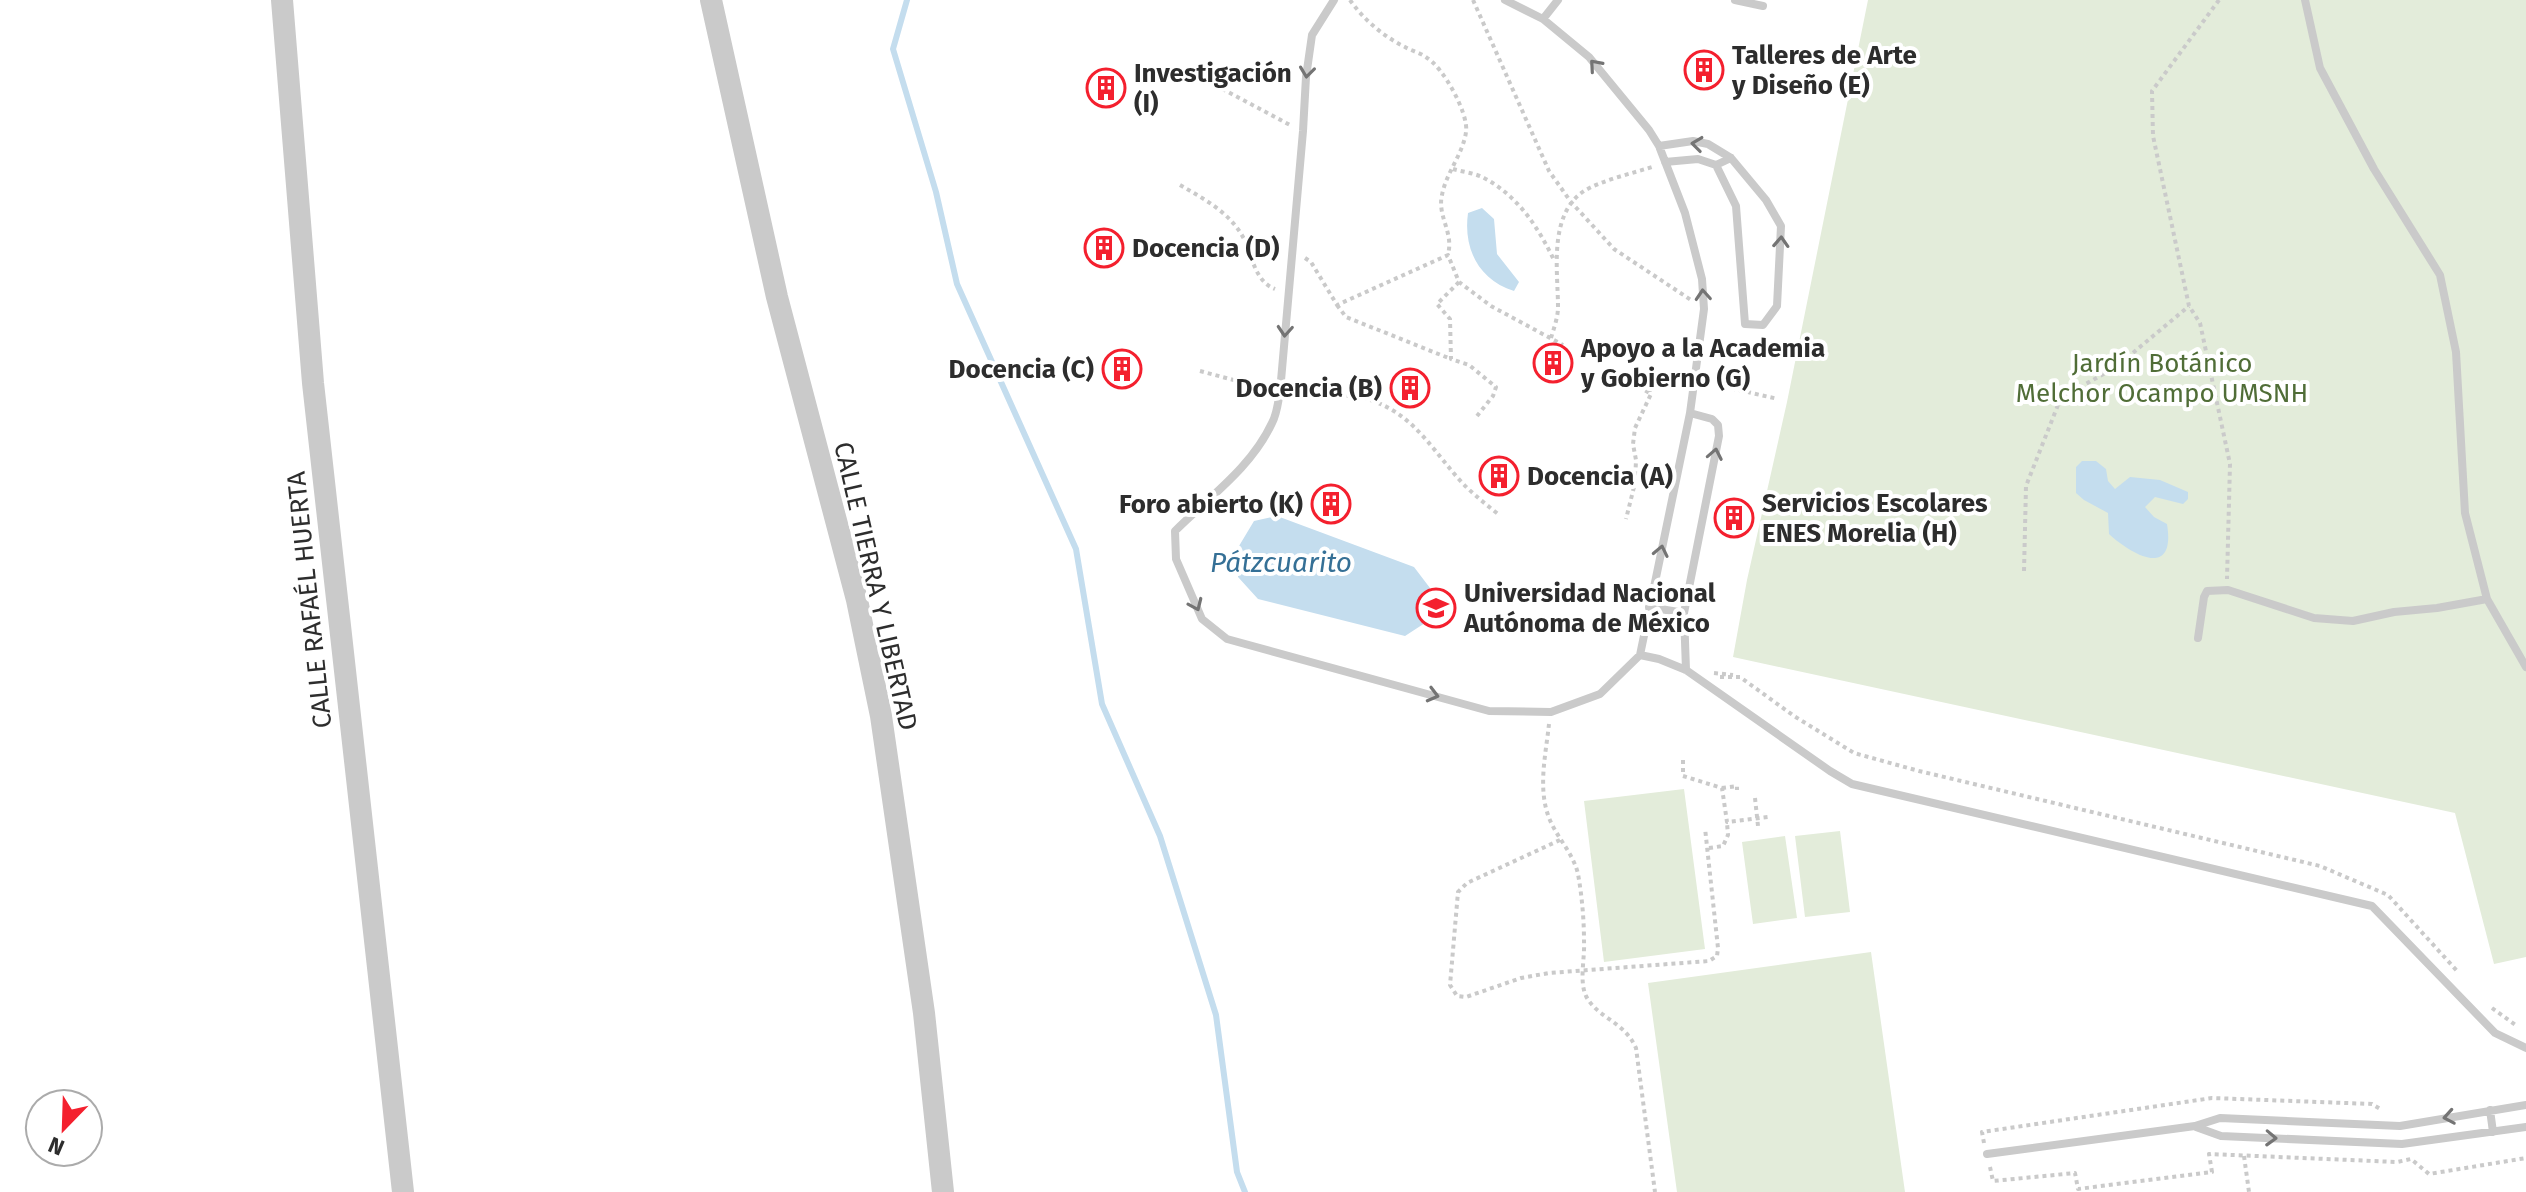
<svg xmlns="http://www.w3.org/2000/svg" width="2526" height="1192" font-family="'Fira Sans',sans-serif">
  <rect width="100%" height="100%" fill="#fff"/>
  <path fill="#e3ecda" d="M1868,0H2526V957L2494,964L2455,813L1733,657L1747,580L1787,402Z
    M1684,789L1705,949L1604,962L1584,801Z
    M1840,831L1850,912L1805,917L1795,836Z
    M1785,836L1797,918L1753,924L1742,842Z
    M1871,952L1905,1192H1677L1648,983Z"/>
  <path fill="#c4ddee" d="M1482,208L1494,219L1497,254L1519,282L1514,291C1479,280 1463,249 1468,213Z
    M2082,461H2096L2106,469L2108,481L2115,489L2130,477L2160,480L2188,492V499L2183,504L2155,497L2145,507L2154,517L2167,524C2176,579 2133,556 2109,534L2108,513L2084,500L2076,493V467Z
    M1277,516L1414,567L1430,588L1425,623L1405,636L1258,599L1238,577L1239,546L1254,521Z"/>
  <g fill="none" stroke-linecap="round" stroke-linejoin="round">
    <path stroke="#c4ddee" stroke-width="6" d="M907,0L893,49L936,192L957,284L1076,549L1102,704L1160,836L1216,1015L1237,1172L1245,1192"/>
    <path stroke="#cacaca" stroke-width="4" stroke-dasharray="4 4" stroke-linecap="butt" d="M1350,0C1364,20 1383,36 1405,47C1412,51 1421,53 1427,58C1443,67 1469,114 1466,132C1463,154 1446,173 1442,195C1437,216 1454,233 1448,254
      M1473,0L1549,171L1571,202L1614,249L1691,300
      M2219,0L2152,91L2153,136L2189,306L2200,323L2230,464L2227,579
      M1215,85L1290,125
      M1453,169C1463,172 1475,173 1484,178C1518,196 1538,227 1554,260
      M1180,185C1204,199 1229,212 1243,237C1252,254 1254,281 1275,289
      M1305,258L1311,262L1337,305L1448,255L1459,282L1491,306L1563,345
      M1459,282L1437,304L1450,319L1451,359L1469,365L1496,387L1493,396L1477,416
      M1337,305L1346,317L1451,359
      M1551,338C1554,328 1558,317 1558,307C1558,271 1548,215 1584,191C1602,180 1634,173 1655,166
      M1611,370L1651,394L1635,428L1633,444L1636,460L1635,483L1626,519
      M1200,371L1267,389
      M1618,372L1627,375L1659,372L1684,377
      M1708,383L1778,399
      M1650,392L1648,384L1658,373
      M1291,395C1313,402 1337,393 1359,397C1408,408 1426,441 1457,477C1469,491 1483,502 1498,514
      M2024,571L2026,486L2058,405L2075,390L2116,367L2189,306
      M1714,673L1733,675
      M1720,677H1740L1794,716L1854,753L1919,771L2320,866L2388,895L2458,972
      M1549,724C1546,753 1538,786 1548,815C1555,836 1573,852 1578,874C1582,896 1584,920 1584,941C1585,958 1579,981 1586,996C1597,1018 1624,1021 1636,1048L1655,1192
      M1683,760V776L1722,788L1727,822L1768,817
      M1722,788L1737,786V790
      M1755,798L1758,826
      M1560,840L1467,883L1458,892L1450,985L1457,996L1466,997L1521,978L1549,973L1709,961L1717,956L1718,948L1705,828
      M1709,848L1723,846L1728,835L1727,823
      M2492,1008L2517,1026
      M1984,1143L1982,1132L2212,1098L2372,1104L2382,1110
      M2244,1156L2249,1192
      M1990,1167L1993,1181L2075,1173L2078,1189L2212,1172L2209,1154L2397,1162L2411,1159L2429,1174L2526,1158"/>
    <path stroke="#cacaca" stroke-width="8" d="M1334,0L1312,35L1306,77L1303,131L1280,392C1278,402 1277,414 1272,423C1251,468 1209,497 1175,531L1176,559L1202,619L1227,639L1489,711L1551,712L1600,694L1640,655L1690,413L1704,309L1702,279L1685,213L1659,146L1649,130L1589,57L1543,19L1505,0
      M1735,0L1763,6
      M2305,0L2320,68L2374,169L2440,275L2456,352L2465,513L2487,599L2526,667
      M1543,19L1558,0
      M1659,146L1693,141L1708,144L1731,158L1766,200L1781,226L1777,306L1763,325L1745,324L1736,206L1716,165
      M1665,162L1698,159L1716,165L1731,158
      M1649,607L1684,613L1686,670
      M1684,613L1719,436L1718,425L1712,419L1690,413
      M2198,638L2204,597L2207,591L2228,590L2314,618L2353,621L2394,612L2437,608L2487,599
      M1640,655L1659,659L1686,670L1830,771L1852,784L2372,906L2495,1033L2526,1048
      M2490,1110L2493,1132
      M2196,1127L2221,1136L2402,1144L2526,1127
      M1987,1154L2195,1126L2220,1118L2400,1126L2526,1105"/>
    <path stroke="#cacaca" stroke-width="22" d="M282,0L313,383L403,1192
      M711,0L777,297L857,600L881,716L924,1013L943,1192"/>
  </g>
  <defs><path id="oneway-chevron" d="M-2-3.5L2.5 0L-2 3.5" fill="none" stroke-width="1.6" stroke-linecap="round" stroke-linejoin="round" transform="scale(2)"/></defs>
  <g stroke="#747474">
    <use href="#oneway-chevron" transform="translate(1595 65) rotate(-131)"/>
    <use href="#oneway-chevron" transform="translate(1307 72) rotate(97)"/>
    <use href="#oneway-chevron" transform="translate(1697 144) rotate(-173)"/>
    <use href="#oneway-chevron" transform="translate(1781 242) rotate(-87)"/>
    <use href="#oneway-chevron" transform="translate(1703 295) rotate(-94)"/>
    <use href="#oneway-chevron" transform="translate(1285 331) rotate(94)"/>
    <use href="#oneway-chevron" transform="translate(1715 454) rotate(-79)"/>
    <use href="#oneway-chevron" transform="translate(1661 551) rotate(-78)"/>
    <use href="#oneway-chevron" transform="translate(1196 605) rotate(66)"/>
    <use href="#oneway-chevron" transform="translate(1433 695) rotate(15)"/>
    <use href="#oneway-chevron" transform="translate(2449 1117) rotate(170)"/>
    <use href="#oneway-chevron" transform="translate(2271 1138) rotate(2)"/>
  </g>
  <defs>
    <g id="building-ring" transform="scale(2)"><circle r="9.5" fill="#fff" stroke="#f4202e" stroke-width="1.5"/><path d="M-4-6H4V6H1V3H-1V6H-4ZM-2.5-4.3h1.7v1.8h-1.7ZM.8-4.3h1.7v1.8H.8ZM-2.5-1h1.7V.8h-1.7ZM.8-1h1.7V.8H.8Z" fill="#f4202e"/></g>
    <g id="school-ring" transform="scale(2)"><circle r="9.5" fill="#fff" stroke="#f4202e" stroke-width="1.5"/><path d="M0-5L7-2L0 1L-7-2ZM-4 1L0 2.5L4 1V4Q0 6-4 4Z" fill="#f4202e"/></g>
  </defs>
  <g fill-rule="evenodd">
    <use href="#building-ring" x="1704" y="70"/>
    <use href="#building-ring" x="1106" y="88"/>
    <use href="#building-ring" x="1104" y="248"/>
    <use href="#building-ring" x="1553" y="363"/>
    <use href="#building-ring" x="1122" y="369"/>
    <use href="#building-ring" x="1410" y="388"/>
    <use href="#building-ring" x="1499" y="476"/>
    <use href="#building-ring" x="1331" y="504"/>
    <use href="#building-ring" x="1734" y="518"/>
    <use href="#school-ring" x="1436" y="608"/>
  </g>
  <g text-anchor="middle" stroke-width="8" stroke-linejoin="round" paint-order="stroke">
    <g font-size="26" font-weight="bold" fill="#2d2d2d" stroke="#fff" text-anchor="start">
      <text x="1732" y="64">Talleres de Arte<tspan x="1732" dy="30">y Diseño (E)</tspan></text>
      <text x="1134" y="82">Investigación<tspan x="1134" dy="30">(I)</tspan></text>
      <text x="1132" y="257">Docencia (D)</text>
      <text x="1581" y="357">Apoyo a la Academia<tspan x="1581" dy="30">y Gobierno (G)</tspan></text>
      <text x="1094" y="378" text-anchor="end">Docencia (C)</text>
      <text x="1382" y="397" text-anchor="end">Docencia (B)</text>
      <text x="1527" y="485">Docencia (A)</text>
      <text x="1762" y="512">Servicios Escolares<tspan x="1762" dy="30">ENES Morelia (H)</tspan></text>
      <text x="1303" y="513" text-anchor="end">Foro abierto (K)</text>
      <text x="1464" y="602">Universidad Nacional<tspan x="1464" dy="30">Autónoma de México</tspan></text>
    </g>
    <g font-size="26" fill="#506d37" stroke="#fff">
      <text x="2162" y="372">Jardín Botánico<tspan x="2162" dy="30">Melchor Ocampo UMSNH</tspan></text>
    </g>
    <g font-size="26" fill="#2d2d2d" stroke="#fff">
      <text transform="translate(876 586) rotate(77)" y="9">CALLE TIERRA Y LIBERTAD</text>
      <text transform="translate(309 600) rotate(-96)" y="9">CALLE RAFAÉL HUERTA</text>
    </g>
    <g font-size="28" font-style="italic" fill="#357096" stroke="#fff">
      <text x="1281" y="572">Pátzcuarito</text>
    </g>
  </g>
  <g transform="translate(64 1128) rotate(203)"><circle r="38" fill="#ffffff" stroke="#ababab" stroke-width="2"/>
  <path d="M0-6L14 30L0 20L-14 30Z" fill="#f4202e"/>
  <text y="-12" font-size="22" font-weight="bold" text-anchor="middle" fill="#2d2d2d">N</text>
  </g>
</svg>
